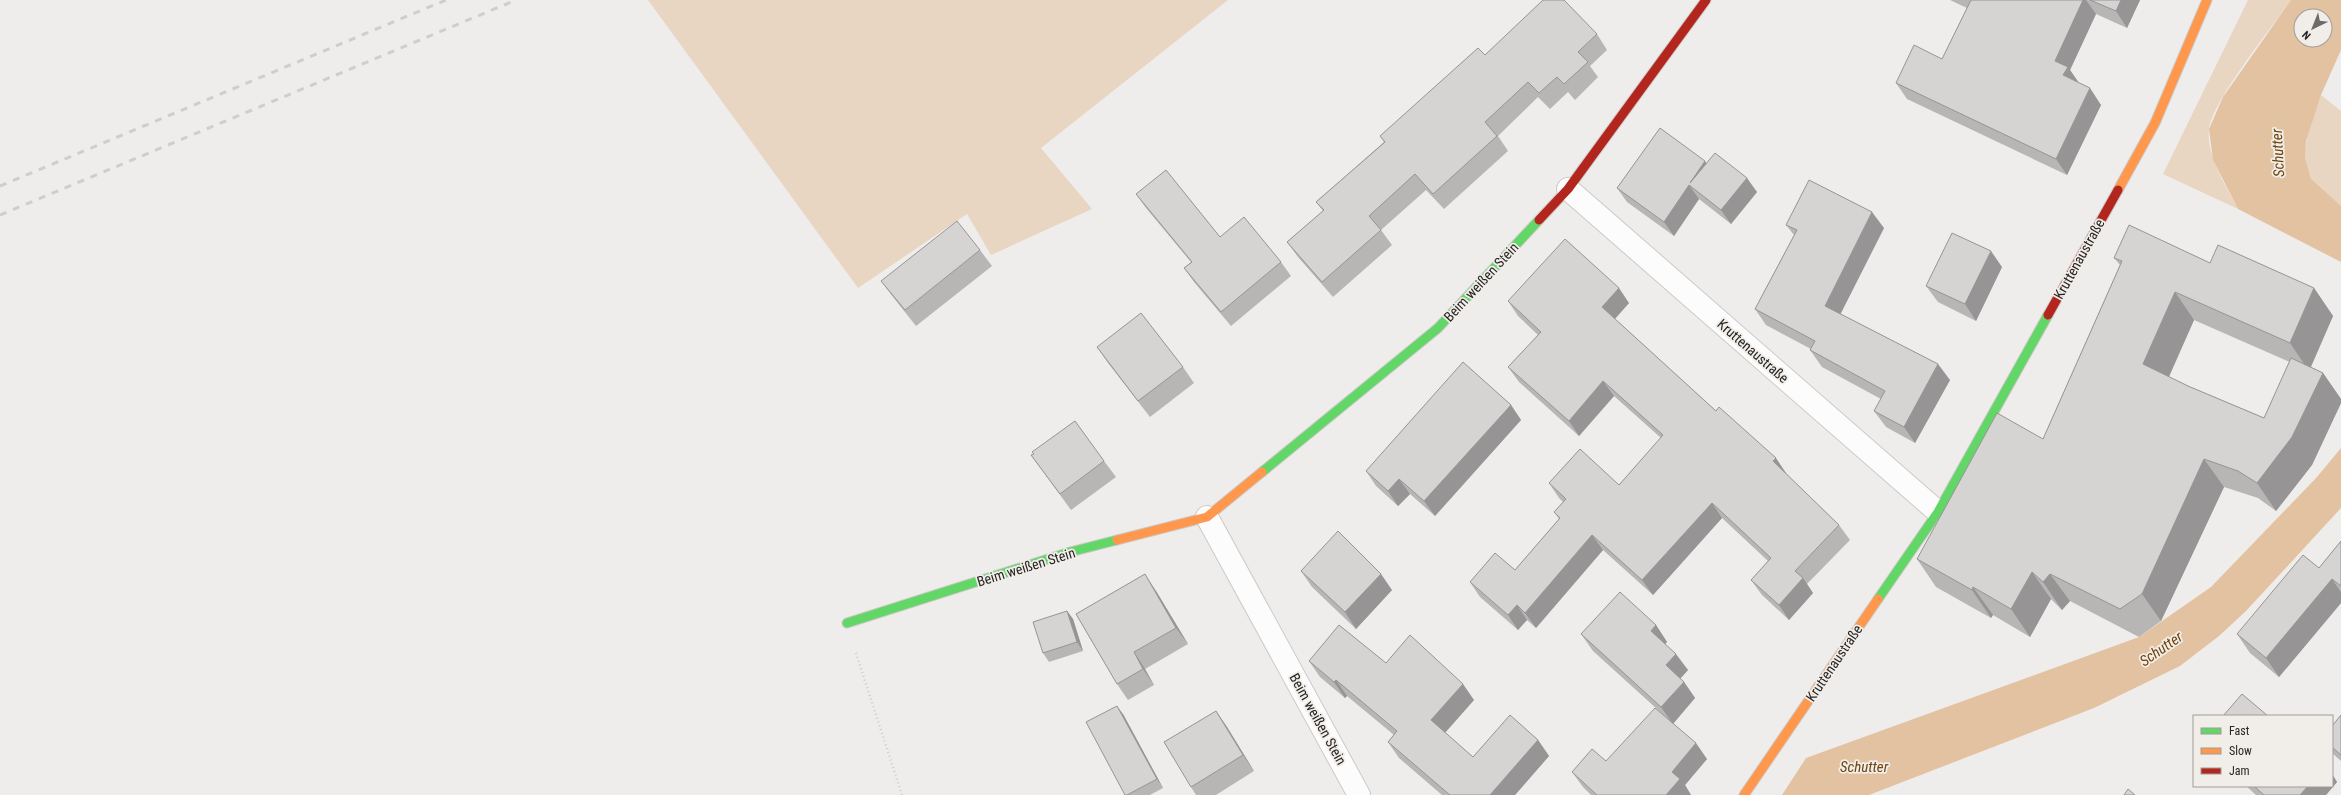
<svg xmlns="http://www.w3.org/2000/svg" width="2341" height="795" font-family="'Roboto Condensed',sans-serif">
  <rect width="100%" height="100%" fill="#efedeb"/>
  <path fill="#e8d5c2" d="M648,0H1228L1041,148L1092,209L991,255L967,214L858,288Z
    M2248,0H2291C2272,27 2213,100 2209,129C2206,156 2226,186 2238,209L2163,174Z
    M2321,95L2341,111V206C2332,198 2317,190 2311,179C2296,153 2313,120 2321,95Z"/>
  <path fill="#e3c2a1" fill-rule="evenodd" d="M2291,0H2341V50L2321,95L2306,141L2305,158L2311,179L2341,206V262L2238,209L2213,160L2209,129L2223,97ZM2301,16H2325V40H2301Z
    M2341,448V508L2246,611L2219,636L2180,666L2094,708L1869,795H1782L1806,758L2139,637L2211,587L2317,477Z"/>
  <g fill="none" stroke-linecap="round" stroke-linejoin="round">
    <g stroke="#cccac8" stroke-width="24">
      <path id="street" d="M1568,189L1938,512
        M1207,517L1359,795"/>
    </g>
    <g stroke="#cccac8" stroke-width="11">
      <path id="fast" d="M1262,472L1438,328L1539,220
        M1878,599L1938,512L2048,315
        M847,623L1070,552L1117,540"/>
    </g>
    <g stroke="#cccac8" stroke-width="11">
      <path id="slow" d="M2118,190L2155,123L2207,0
        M1117,540L1207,517L1262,472
        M1744,795L1878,599"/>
    </g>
    <g stroke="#cccac8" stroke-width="11">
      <path id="jam" d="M1539,220L1568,189L1706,0
        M2048,315L2118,190"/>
    </g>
    <path stroke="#cdcccb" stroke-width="2.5" stroke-dasharray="1 3" stroke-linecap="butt" d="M856,653L902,795"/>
    <use href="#street" stroke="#fdfcfc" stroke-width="22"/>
    <use href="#fast" stroke="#63d668" stroke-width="9"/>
    <use href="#slow" stroke="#ff974d" stroke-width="9"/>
    <use href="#jam" stroke="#b3261e" stroke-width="9"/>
    <path stroke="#cfcece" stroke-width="3" stroke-dasharray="7 7" stroke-linecap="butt" d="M0,186L446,0
      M0,215L516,0"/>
  </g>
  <path fill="#b8b6b5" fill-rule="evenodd" d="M1950,0H2140L2127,28L2096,14L2070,70L2079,83L2101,105L2067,175L1907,99L1896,83L1942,59L1967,8Z
    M1597,34L1607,50L1590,66L1598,77L1575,100L1568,92L1550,109L1538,97L1498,136L1508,151L1444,209L1426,190L1381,230L1392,245L1333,297L1298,257L1287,242L1323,211L1316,202L1384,142L1380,136L1485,55Z
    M1706,163L1757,192L1731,224L1699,199L1674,236L1627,202L1617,188Z
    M1136,194L1220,237L1281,262L1291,276L1231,326L1194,282L1184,268L1191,262L1146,208Z
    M1786,225L1884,228L1840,314L1950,380L1915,443L1886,427L1874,411L1881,399L1822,367L1810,350L1811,349L1766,325L1755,309L1794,235Z
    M980,250L992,266L916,326L893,297L881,281Z
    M2114,258L2210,263L2314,288L2333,316L2311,367L2323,373L2341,399V403L2312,465L2276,511L2258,498L2224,487L2161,621L2139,637L2070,601L2062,610L2051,599L2030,637L1993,615L1991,618L1936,587L1917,559L2043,439L2120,265ZM2194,320L2290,362L2264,418L2188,386L2169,377Z
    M2002,267L1976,321L1938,302L1926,286Z
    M1508,301L1629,303L1615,319L1716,411L1786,473V474L1839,525L1850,540L1807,584L1813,593L1789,620L1762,595L1751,580L1768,561L1722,518L1653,595L1603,550L1536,628L1527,620L1518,630L1480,597L1470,582L1515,570L1559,519L1554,512L1563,502L1559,498L1549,483L1619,485L1661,438L1614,396L1579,436L1519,382L1508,367L1538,335L1518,316Z
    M1097,347L1183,367L1194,383L1150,417L1108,363Z
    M1511,405L1521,420L1435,516L1410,494L1398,506L1376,486L1366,471Z
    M1034,454L1104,461L1116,477L1071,510L1031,455Z
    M2341,541V603L2279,677L2250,653L2237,634L2319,568Z
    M1301,571L1392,590L1356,629L1312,587Z
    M1156,591L1188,644L1145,669L1154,685L1128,700L1117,684Z
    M1067,611L1073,619L1083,651L1049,662L1043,653Z
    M1656,625L1667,642L1665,644L1688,670L1680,679L1684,682L1695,698L1673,723L1707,759L1685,785L1691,795H1591L1583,787L1572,772L1606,761L1668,719L1593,651L1581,634Z
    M1309,661L1386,663L1474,700L1445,733L1473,757L1538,740L1549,756L1515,795H1442L1399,758L1388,742L1394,735L1347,696L1345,698L1320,677Z
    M1216,711L1227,727L1254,771L1216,795H1196L1191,787Z
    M1123,714L1163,788L1150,795H1125Z
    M2341,715V761L2332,753V726Z
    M2332,774L2337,782L2326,795H2256L2246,786H2332Z"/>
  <path fill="#969494" d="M2083,0H2086L2096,14L2070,70L2079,83L2063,75L2055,61Z
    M2121,0H2140L2127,28L2116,11Z
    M2090,88L2101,105L2067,175L2056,159Z
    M1705,161L1715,176L1690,183Z
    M1747,178L1757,192L1731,224L1721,210Z
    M1689,185L1699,199L1674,236L1664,222Z
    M1872,212L1884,228L1836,323L1825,306Z
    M1991,251L2002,267L1976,321L1965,304Z
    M1619,288L1629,303L1612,322L1602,307Z
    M2314,288L2333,316L2309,371L2290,343Z
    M2175,292L2194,320L2162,392L2143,364Z
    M1938,364L1950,380L1915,443L1904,427Z
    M2323,373L2341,399V403L2312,465L2276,511L2257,483Z
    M1603,381L1614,396L1579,436L1569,421Z
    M1511,405L1521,420L1435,516L1424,501Z
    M1776,458L1786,473L1783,476L1773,461Z
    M2204,459L2224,487L2161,621L2142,594Z
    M1399,479L1410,494L1398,506L1388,491Z
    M1712,503L1722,518L1653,595L1642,580Z
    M1592,535L1603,550L1536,628L1525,613Z
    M2032,572L2051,599L2030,637L2011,609Z
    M1145,574L1156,591L1188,644L1176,628Z
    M1381,574L1392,590L1356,629L1345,612Z
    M2050,574L2070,601L2062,610L2043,582Z
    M1803,578L1813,593L1789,620L1779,605Z
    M2332,579L2341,592V603L2279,677L2266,658Z
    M1973,587L1993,615L1991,618L1972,590Z
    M1517,605L1527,620L1518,630L1508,615Z
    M1067,611L1073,619L1083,651L1077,642Z
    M1656,625L1667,642L1662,647L1651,631Z
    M1134,652L1145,669L1154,685L1143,669Z
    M1676,654L1688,670L1677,682L1666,665Z
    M1336,680L1347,696L1345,698L1334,682Z
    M1684,682L1695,698L1673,724L1661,707Z
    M1463,684L1474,700L1442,736L1431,720Z
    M1117,706L1123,714L1163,788L1157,779Z
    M1216,711L1227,727L1254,771L1243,755Z
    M1538,740L1549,756L1515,795H1490Z
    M1696,743L1707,759L1685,785L1691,795H1666L1672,772Z
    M2332,774L2337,782L2326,795H2300L2308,786H2332Z"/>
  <path fill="#d6d4d3" stroke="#969494" d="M1543,0H1564L1597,34L1578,52L1588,62L1564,84L1557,77L1539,93L1528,82L1485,122L1497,136L1433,194L1415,174L1369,216L1381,230L1322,282L1287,242L1324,210L1316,202L1385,142L1380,136L1478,48L1485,55Z
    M1971,0H2083L2055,61L2068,67L2063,75L2090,88L2056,159L1896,83L1914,45L1942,59Z
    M2090,0H2121L2116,11Z
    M1660,128L1705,161L1690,183L1715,153L1747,178L1721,210L1689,185L1664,222L1617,188Z
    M1166,170L1220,237L1244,217L1281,262L1221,312L1184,268L1192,262L1136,194Z
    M1809,180L1872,212L1825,306L1938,364L1904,427L1874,411L1885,391L1810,350L1815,341L1755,309L1797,230L1786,225Z
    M957,221L980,250L905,310L881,281Z
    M2129,225L2210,263L2218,245L2314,288L2290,343L2175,292L2143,364L2188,386L2264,418L2291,358L2323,373L2292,437L2257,483L2238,471L2204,459L2142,594L2120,609L2050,574L2043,582L2032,572L2011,609L1973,587L1972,590L1917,559L1997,413L2043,439L2122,261L2114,258Z
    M1952,233L1991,251L1965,304L1926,286Z
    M1565,239L1619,288L1602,307L1716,411L1719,407L1776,458L1773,461L1839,525L1795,571L1803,578L1779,605L1751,580L1771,558L1712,503L1642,580L1592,535L1525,613L1517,605L1508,615L1470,582L1495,553L1515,570L1560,518L1554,512L1566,499L1549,483L1580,449L1619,485L1663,435L1603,381L1569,421L1508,367L1541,332L1508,301Z
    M1141,313L1183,367L1138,401L1097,347Z
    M1463,362L1511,405L1424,501L1399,479L1388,491L1366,471Z
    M1075,421L1104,461L1060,494L1031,455L1034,454L1032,452Z
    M1338,531L1381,574L1345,612L1301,571Z
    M2341,541V586L2332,579L2266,658L2237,634L2303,555L2319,568Z
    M1145,574L1176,628L1134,652L1143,669L1117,684L1076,614Z
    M1620,592L1656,625L1651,631L1676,654L1666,665L1684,682L1661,707L1581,634Z
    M1067,611L1077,642L1043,653L1033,622Z
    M1339,625L1386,663L1410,635L1463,684L1431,720L1473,757L1510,715L1538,740L1490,795H1450L1388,742L1397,731L1336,680L1334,682L1309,661Z
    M2242,694L2268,716H2223Z
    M1117,706L1157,779L1127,795H1125L1086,722Z
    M1655,708L1696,743L1672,772L1680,779L1666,795H1597L1572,772L1592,749L1606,761Z
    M1216,711L1243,755L1191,787L1164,742Z
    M2341,715V755L2332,747V726Z
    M2254,786H2308L2300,795H2264Z
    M2128,789L2135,795H2124Z"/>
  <g text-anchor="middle" stroke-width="3.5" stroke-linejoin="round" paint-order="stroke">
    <g font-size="14" fill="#272524" stroke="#f1ede9">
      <text transform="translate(2079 259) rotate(-61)" y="5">Kruttenaustraße</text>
      <text transform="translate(1481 282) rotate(-47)" y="5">Beim weißen Stein</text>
      <text transform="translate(1753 351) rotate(41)" y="5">Kruttenaustraße</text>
      <text transform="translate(1026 567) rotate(-17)" y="5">Beim weißen Stein</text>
      <text transform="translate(1834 663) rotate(-56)" y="5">Kruttenaustraße</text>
      <text transform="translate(1318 719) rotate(61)" y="5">Beim weißen Stein</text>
    </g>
    <g font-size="15" font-style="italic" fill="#70440b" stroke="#f1ede9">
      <text transform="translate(2278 153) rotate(-93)" y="5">Schutter</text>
      <text transform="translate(2161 649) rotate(-35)" y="5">Schutter</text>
      <text x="1864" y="772">Schutter</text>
    </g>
  </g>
  <rect x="2193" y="715" width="140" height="72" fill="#f1ede9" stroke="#a09d9a"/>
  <rect x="2201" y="728" width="20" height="6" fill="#63d668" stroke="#a09d9a"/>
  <text x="2229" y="735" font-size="12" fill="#272524">Fast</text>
  <rect x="2201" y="748" width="20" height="6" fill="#ff974d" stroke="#a09d9a"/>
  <text x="2229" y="755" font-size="12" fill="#272524">Slow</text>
  <rect x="2201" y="768" width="20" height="6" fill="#b3261e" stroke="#a09d9a"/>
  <text x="2229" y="775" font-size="12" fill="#272524">Jam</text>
  <g transform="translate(2313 28) rotate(223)"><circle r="19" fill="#f1ede9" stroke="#a09d9a"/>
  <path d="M0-3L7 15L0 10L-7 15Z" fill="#6d6b6a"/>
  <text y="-6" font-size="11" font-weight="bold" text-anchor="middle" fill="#272524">N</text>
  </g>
</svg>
